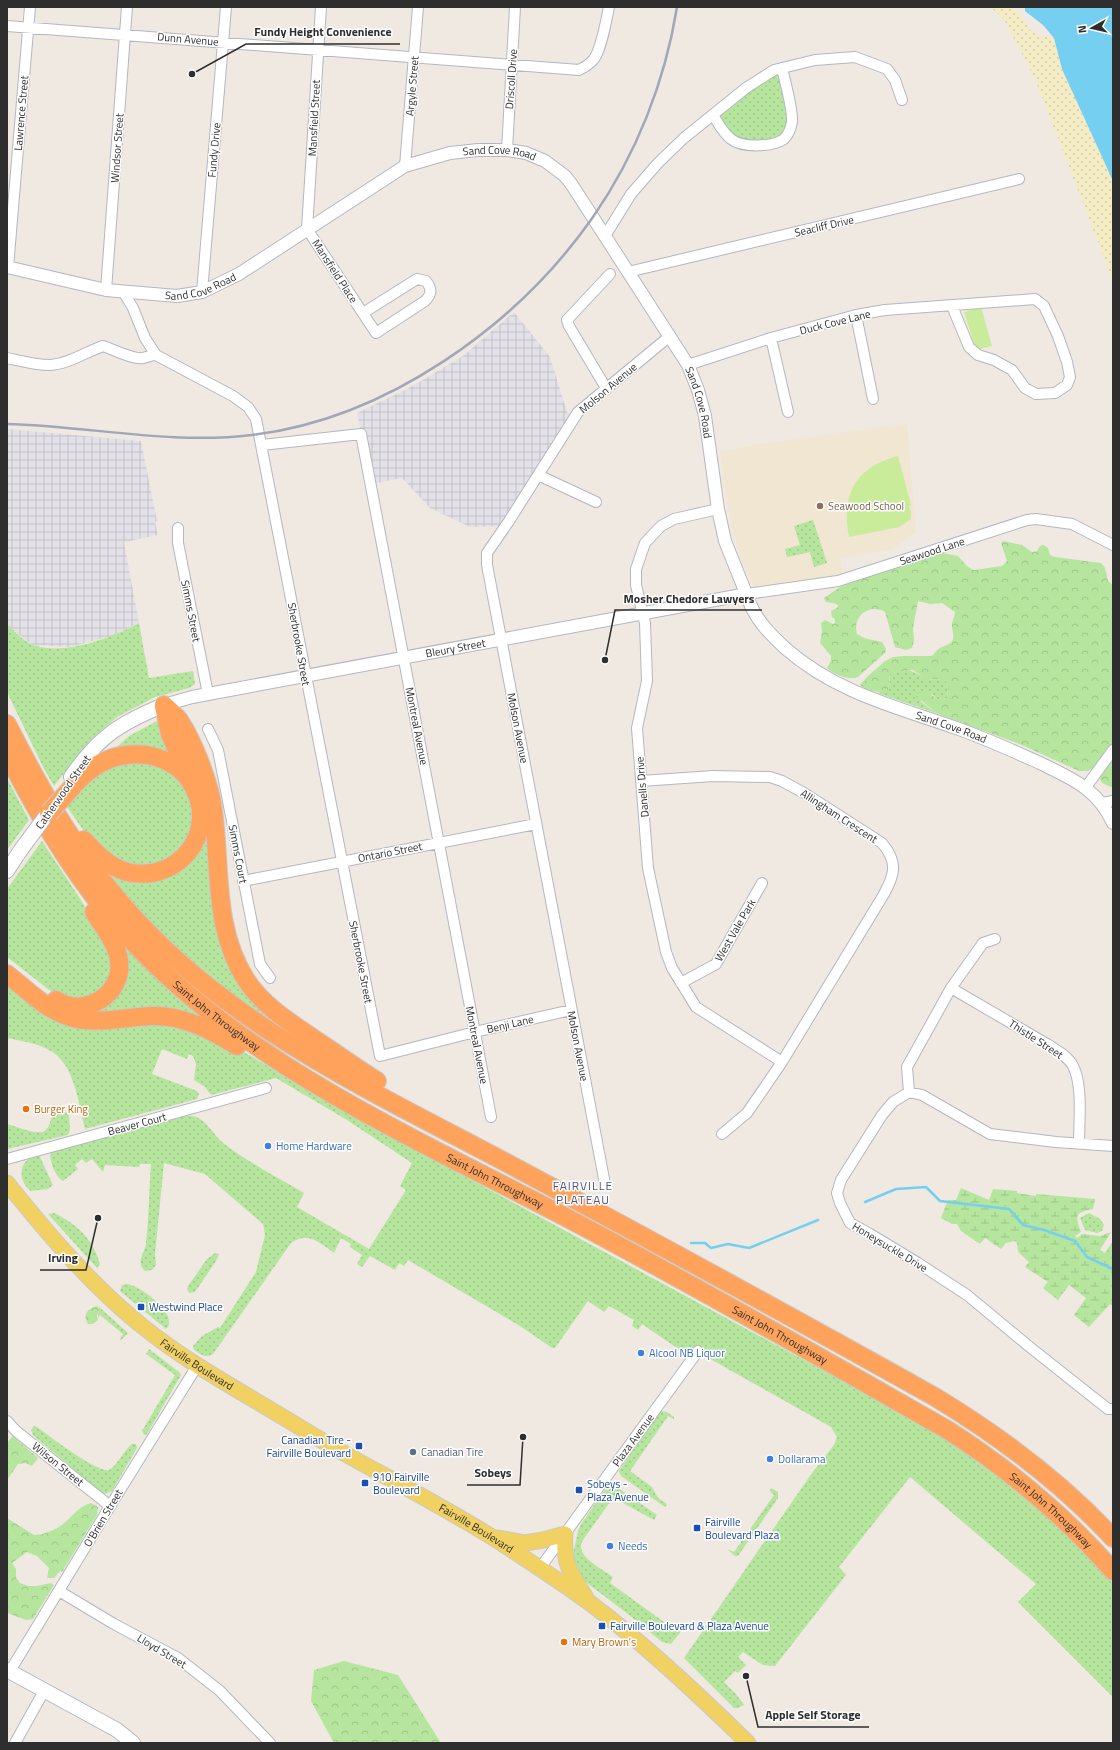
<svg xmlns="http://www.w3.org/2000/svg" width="1120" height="1750" font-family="'Titillium Web',sans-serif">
  <defs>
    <pattern id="industrial-grid" width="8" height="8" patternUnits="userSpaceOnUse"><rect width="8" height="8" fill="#e3e1e8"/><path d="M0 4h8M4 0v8" fill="none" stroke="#c3c1c7"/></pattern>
    <pattern id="grass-dots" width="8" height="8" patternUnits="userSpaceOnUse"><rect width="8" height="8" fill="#b6e59e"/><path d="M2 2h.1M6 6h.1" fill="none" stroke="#9dc588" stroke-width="1.8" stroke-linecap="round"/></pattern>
    <pattern id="forest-crowns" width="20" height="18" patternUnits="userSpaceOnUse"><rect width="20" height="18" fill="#b6e59e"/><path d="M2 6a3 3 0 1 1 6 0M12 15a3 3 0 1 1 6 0" fill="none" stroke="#9dc588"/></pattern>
    <pattern id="wetland-marsh" width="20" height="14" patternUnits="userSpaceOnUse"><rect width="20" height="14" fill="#b6e59e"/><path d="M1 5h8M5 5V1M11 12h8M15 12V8" fill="none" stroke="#9dc588"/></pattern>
    <pattern id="sand-dots" width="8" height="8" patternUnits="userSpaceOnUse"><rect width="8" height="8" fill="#f3ecc5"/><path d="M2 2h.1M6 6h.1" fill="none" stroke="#d1cbaa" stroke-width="1.8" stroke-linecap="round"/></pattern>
  </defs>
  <rect width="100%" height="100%" fill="#efe9e1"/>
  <path fill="url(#industrial-grid)" d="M514,312L550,357L567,412L574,418L506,526L470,527L430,508L402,478L371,484L357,413L409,388L463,356Z
    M7,429L141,441L157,521L155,522L158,535L124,542L139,623L112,636L69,647L33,645L24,639L7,624Z"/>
  <path fill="#f0e6d1" d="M907,424L916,532L893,549L840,558L843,575L755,588L743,563L732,527L727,501L720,452L760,444Z"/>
  <path fill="url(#grass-dots)" d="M782,68L792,117L785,138L742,145L713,115Z
    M813,520L827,563L814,567L810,552L787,557L785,549L800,545L794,526Z
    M139,623L149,678L193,671L195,684L189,688L155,697L117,717L90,740L54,786L44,769L7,692V624C15,631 23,641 33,645C65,656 111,638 139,623Z
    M904,669C915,671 920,676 929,679C935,680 940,678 946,681L948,689L947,698L938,700L932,694L920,701L936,713L865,689L860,685L867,677L868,685L875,692L879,693L889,686L890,674L893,671Z
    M159,720L178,760L110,753L129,736Z
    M139,761L173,769L196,805L189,843L160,866L119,864L86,834L67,807C78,792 92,774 111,767C120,764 130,763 139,761Z
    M200,777L219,921L282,1022L278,1028L201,972L136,909L102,867L115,874L189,860Z
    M7,778L29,820L7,850Z
    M42,841L108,941L115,976L85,1002L53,993L7,957V889Z
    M121,937L210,1018L79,1011L101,1005Z
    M7,979L42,1006L146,1020L208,1033L251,1056L303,1087L420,1152L933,1430L1017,1488L1087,1553L1113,1583V1697L1018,1602L1036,1584L910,1477L839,1567L846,1575L775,1666L763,1665L743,1652L738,1657L746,1665L738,1673L735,1671L724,1682L736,1694L744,1705L738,1708H734L684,1658L812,1473L834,1445L837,1437L831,1427L691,1348L686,1354L642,1324L638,1330L632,1326L634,1320L609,1306L604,1312L588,1301L555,1348H552L520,1326L408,1260L404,1266L399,1263L395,1270L370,1256L362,1267L357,1264L362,1255L350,1247L351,1244L341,1238L334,1253C321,1243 307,1231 291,1243L213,1354C205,1359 201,1354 194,1350L193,1346L202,1336L218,1327L220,1328L256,1272L265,1235L263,1224L205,1174L164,1163L155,1254L156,1265L152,1270L145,1271C135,1262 145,1253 146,1243C149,1217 149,1190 151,1164H140L139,1167L105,1165L103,1172L92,1159L86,1163L82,1159L75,1165L78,1169L63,1181C56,1178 48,1159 51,1152L186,1116C203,1113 211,1132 222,1142C247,1162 277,1177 304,1193L297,1207L369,1249L406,1190L400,1186L412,1163L347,1120L276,1078L211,1095L205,1087L194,1080L196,1064L193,1056L189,1054L187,1059L162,1049L152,1074L197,1091L199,1094L197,1099L85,1129C78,1103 75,1063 49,1050C37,1043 21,1041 7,1038Z
    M59,1109L64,1111L69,1115L70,1130L68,1135L7,1149V1124C16,1126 39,1137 46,1130C50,1126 51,1118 53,1112Z
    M39,1155L53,1185L48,1189L31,1191C16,1180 19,1157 39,1155Z
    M54,1213C77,1224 93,1239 100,1264L97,1268L48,1214Z
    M1089,1213L1100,1219L1104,1225L1102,1231L1097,1233L1085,1230L1080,1218Z
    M215,1253L219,1254L216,1261L195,1292L189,1293L187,1289L188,1286L207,1259Z
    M128,1284C141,1287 176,1312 168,1327L166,1329L120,1291L122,1285Z
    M99,1307L128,1333L121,1340L120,1339L123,1334L100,1315L98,1318Z
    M149,1349L179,1372L181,1375L147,1434L144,1435L142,1431L175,1375L146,1354Z
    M661,1411L667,1412L674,1417V1419L668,1416L630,1471L652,1487L658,1498L667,1504L665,1507L621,1476L619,1471L658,1413Z
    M34,1426L37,1427C48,1435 97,1473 109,1470C116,1467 125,1449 132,1444H136L137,1448L112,1491L105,1494L100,1492L33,1435L31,1430Z
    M610,1484L614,1485L657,1515L654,1520L614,1498L607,1506L583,1540C573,1556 603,1569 613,1577L610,1583L678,1632L683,1626V1629L671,1644L662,1642L628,1614L587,1583L576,1571L573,1554L578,1531L581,1524L607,1487Z
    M771,1488L778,1492V1498L738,1556H735L728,1550H730L734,1552L774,1495L770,1491Z"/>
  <path fill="url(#forest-crowns)" d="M1003,541L1022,545L1032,552L1037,551L1040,546L1044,545L1048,548L1050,555L1055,557L1101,563L1105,568L1108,581L1113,585V746L1098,765L1088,771H1079L1022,745L936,713L916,696L917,694C926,690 931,694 938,700L947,698L948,689L946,681L937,679H926L913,670H898L890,674L888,691C878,695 864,689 867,677L885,661L893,657L904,656H931C935,654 936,650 940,648C953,642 955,643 952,627C951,622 955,617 955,612L942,603L930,604L918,601L913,628L914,640L912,648L906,650L895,647L885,612C869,603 852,616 857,634L864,638L882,642L886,649L885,653L858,677C848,680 835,675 827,668L831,661V656L820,643L822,631L821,623L825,620L833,624L835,623V619L832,617L831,611L838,607V605L834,603L826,602L824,598L840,587L930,554L941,553L953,555L958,556L968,567L974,570L1002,566L1007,561L1001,543Z
    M1113,757V788L1102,783L1099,776C1104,769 1108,764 1113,757Z
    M97,1306L100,1310L97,1315L98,1320L93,1324H88C82,1315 88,1308 97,1306Z
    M13,1436L38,1458L32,1466L25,1463L18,1464L7,1480V1443Z
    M91,1503L98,1507L97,1515L62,1572L60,1571L54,1578H47L49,1568L37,1556L27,1552L12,1563L16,1569V1578L20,1583L28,1586H37L51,1583L54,1585L33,1619L26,1620L7,1613V1518L34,1535C43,1535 56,1530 63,1524C72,1517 79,1506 91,1503Z
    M344,1661L398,1675L441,1743H334L311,1701L314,1670Z"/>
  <path fill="url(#wetland-marsh)" d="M961,1188L989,1200L993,1189L1017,1191V1193L1036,1196V1194L1095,1199L1093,1209C1074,1213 1075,1215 1081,1232L1075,1236L1077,1238L1082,1234L1100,1236L1111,1232L1100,1250L1105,1253L1113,1241V1306L1110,1304L1089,1327L1074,1315L1086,1298L1069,1285L1058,1300L1043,1288L1048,1282L1025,1267L1029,1262L1018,1252L1017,1243L1015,1241L1006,1243L1001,1249L985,1238L980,1244L961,1231L957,1224H952L941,1218L948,1200H956Z"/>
  <path fill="url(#sand-dots)" d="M990,7H1011L1023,17L1030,30L1038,36L1054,38L1062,69L1113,181V281L1035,79L1004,19Z"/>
  <path fill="#c9ec9a" d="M981,307L992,346L976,350L964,312Z
    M898,456L911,505L909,506L911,512V519L899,527L849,537C841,495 855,467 898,456Z"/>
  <path fill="#75cff0" d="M1025,7H1113V181L1062,69L1054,38L1043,25L1025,11Z"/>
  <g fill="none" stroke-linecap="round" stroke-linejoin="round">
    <path stroke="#75cff0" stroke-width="2.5" d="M865,1202L896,1189L926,1187L940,1201L1009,1209L1023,1225L1044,1230L1075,1241L1087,1257L1113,1269
      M691,1243H705L711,1248L728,1244L749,1248L818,1220"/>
    <g stroke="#b4b7c1" stroke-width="12">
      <path id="minor" d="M321,7L307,229L376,333L425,301C432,294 432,289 426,281L417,279L363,313
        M7,26L579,70C585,67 590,64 594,59C602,47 606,21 609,7
        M713,115C718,123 723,133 731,139C742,148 773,147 784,139C788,135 791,128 792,122C793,109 785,82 782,68
        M507,150L515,7
        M405,166L418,7
        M605,236L631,194L658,163L684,138L746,88L774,70L815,60L855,57L887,69L895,80L902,100
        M8,267L30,7
        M628,272L1019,179
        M106,290L127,7
        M202,292L226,7
        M124,293L133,308L145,338L156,355L233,396L248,407L256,419L380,1056L475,1032L571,1010
        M856,315L873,399
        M771,338L788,412
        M7,358C21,361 36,365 50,365C68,364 86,352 103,346C113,349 133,360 143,358C148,357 151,355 156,355
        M688,365L771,338L856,315L885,310L1035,299L1044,306L1058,336L1067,362L1070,377L1067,385L1055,393L1036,394L1025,388L1012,370L994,360L978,355L969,347L952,306
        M606,388L569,326L567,320L610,274
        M262,445L361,434L491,1117
        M538,475L596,502
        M718,509L674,519L661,526L645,543L636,569V585L645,623L647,681L637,728L648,868L666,952L672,968L696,1007L782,1062
        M178,528V543L208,694
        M747,594L838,581L1027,520L1036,519L1072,524L1113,545
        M208,729L218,750L260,964L270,978
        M641,781L713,776L770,777L782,781L804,793L882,843C898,862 895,874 884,894L782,1062L747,1113L722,1134
        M1086,787L1113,750
        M1102,803L1113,801
        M243,881L536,824
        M681,983L716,964L762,883
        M951,988L1047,1044C1056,1050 1068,1056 1073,1066C1083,1085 1079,1121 1079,1143
        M909,1092L907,1067L951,988L983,943L995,939
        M1113,1146L1056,1142L990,1134L922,1095L909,1092L893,1102L882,1115L841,1180L837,1193L840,1203L850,1223L870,1234L918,1263L967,1295L1031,1348L1108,1409H1113
        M7,1159L266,1088
        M605,1184L487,565V553L509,521L578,412L670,336
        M7,1421L16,1431L110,1506
        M540,1568L698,1351
        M59,1591L114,1624L178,1658L220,1691L270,1743
        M10,1671L109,1508L197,1366
        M15,1743L44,1691"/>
    </g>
    <g stroke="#b4b7c1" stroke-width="14">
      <g id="tertiary">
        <path id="s1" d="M7,267L106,290L177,296L202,292L239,274L405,166L450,153L478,150H507L526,153L545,161L565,176L572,185L688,365L698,390L705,416L718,509L725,541L751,606C759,623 771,635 785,648C836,693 897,707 959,729C987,739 1013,751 1040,763C1072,779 1097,788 1113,823"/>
        <path id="s2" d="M164,705L192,697L747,594"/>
      </g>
    </g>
    <g stroke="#b4b7c1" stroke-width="16">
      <path id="secondary" d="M71,777C98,737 120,723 164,705
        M7,871L20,851
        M7,1670L117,1730L133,1743"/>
    </g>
    <g stroke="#c9c9c9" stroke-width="17">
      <g id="primary">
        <path id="s3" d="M7,1183C48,1234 91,1285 142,1326C178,1355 217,1378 256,1401C282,1416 307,1432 333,1447C386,1477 440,1505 492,1537C525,1558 558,1580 590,1603C646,1645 698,1694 748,1743"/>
        <path d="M498,1538L525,1543L543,1540L565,1534C563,1564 570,1572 585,1596"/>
      </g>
    </g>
    <g stroke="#c9c9c9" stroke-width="20">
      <g id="motorway">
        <path d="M164,705C169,710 175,715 179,720C193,741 210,784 213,810C221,868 213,928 246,980C264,1007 291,1023 317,1041C337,1054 356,1068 377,1081"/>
        <path d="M164,706L170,734L188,774"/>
        <path d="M7,724C39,787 74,849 120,902C229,1031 388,1098 533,1177C667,1249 801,1322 935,1397C1001,1437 1060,1481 1113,1538"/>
        <path id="s4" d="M7,754C36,810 67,865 108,914C226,1057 408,1134 569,1219C696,1286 821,1358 946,1429C1009,1469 1064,1515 1113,1571"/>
        <path d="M75,784C94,763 118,751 147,755C168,759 185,769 194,788C218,834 177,884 127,872C109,867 96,853 84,840"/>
        <path d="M7,974C26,989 46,1010 70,1017C96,1025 125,1017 152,1016C183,1015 211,1030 237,1046"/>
        <path d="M56,1000C84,1019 124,994 119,961C117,943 103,927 94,912"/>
      </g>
    </g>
    <use href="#minor" stroke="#fff" stroke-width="10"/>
    <use href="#tertiary" stroke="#fff" stroke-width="12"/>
    <use href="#secondary" stroke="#fff" stroke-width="14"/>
    <use href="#primary" stroke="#f2d163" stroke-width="15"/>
    <use href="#motorway" stroke="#ffa35c" stroke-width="18"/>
    <path stroke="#a3a6b8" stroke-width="2.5" d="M7,424C89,426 170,445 252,435C386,419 517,326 593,217C636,155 665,82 677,7"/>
    <g stroke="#b4b7c1" stroke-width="16" stroke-linecap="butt">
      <path id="secondary-bridge" d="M20,851L54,805"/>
    </g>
    <g stroke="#c9c9c9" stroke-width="20" stroke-linecap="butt">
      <path id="motorway-bridge" d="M49,813L75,784"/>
    </g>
    <use href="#secondary-bridge" stroke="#fff" stroke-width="14"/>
    <use href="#motorway-bridge" stroke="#ffa35c" stroke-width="18"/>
  </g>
  <circle fill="#8d6e63" stroke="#fff" stroke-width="1.5" cx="820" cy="506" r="4"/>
  <g fill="#e8710a" stroke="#fff" stroke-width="1.5">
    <circle cx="26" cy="1109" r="4"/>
    <circle cx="564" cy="1642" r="4"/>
  </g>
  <g fill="#3f7fe0" stroke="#fff" stroke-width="1.5">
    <circle cx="268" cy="1146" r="4"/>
    <circle cx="641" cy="1353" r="4"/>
    <circle cx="770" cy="1459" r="4"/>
    <circle cx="610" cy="1546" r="4"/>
  </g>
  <g fill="#1a4fb4" stroke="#fff" stroke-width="1.5">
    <rect x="137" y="1303" width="8" height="8" rx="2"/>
    <rect x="355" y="1442" width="8" height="8" rx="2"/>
    <rect x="361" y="1479" width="8" height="8" rx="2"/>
    <rect x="575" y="1486" width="8" height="8" rx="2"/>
    <rect x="693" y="1524" width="8" height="8" rx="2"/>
    <rect x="598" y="1622" width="8" height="8" rx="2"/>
  </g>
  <circle fill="#5c6f8a" stroke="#fff" stroke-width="1.5" cx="413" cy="1452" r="4"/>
  <g text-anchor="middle" stroke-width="3" stroke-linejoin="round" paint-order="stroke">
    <g font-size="11" fill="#2e2e2e" stroke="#fff">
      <text transform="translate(188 39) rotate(5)" y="4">Dunn Avenue</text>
      <text transform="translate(511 79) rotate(-86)" y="4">Driscoll Drive</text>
      <text transform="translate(412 86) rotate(-85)" y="4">Argyle Street</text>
      <text transform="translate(21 113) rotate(-85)" y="4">Lawrence Street</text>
      <text transform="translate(314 118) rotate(-87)" y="4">Mansfield Street</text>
      <text transform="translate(117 148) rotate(-86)" y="4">Windsor Street</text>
      <text transform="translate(214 150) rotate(-85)" y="4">Fundy Drive</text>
      <text dy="4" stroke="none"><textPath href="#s1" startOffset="534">Sand Cove Road</textPath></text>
      <text transform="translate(824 226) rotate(-13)" y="4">Seacliff Drive</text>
      <text transform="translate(335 271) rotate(57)" y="4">Mansfield Place</text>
      <text dy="4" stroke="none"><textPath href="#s1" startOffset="198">Sand Cove Road</textPath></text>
      <text transform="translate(835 322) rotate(-14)" y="4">Duck Cove Lane</text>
      <text transform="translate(608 388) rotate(-40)" y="4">Molson Avenue</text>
      <text dy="4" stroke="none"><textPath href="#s1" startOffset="871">Sand Cove Road</textPath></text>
      <text transform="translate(932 551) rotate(-18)" y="4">Seawood Lane</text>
      <text transform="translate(191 611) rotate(79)" y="4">Simms Street</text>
      <text transform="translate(299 644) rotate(80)" y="4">Sherbrooke Street</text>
      <text dy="4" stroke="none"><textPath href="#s2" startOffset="297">Bleury Street</textPath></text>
      <text transform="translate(417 726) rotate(79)" y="4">Montreal Avenue</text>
      <text dy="4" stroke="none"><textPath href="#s1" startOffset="1322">Sand Cove Road</textPath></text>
      <text transform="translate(518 728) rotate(79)" y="4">Molson Avenue</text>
      <text transform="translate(642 787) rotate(-95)" y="4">Danells Drive</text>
      <text transform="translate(63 792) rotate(-55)" y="4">Catherwood Street</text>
      <text transform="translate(839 816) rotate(33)" y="4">Allingham Crescent</text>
      <text transform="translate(390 852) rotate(-11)" y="4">Ontario Street</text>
      <text transform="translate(238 854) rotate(79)" y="4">Simms Court</text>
      <text transform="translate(735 930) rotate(-60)" y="4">West Vale Park</text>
      <text transform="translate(361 962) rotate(79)" y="4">Sherbrooke Street</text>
      <text dy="4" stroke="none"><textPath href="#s4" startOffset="339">Saint John Throughway</textPath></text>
      <text transform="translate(510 1024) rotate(-13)" y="4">Benji Lane</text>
      <text transform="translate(1036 1039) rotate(33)" y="4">Thistle Street</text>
      <text transform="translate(477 1045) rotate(79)" y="4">Montreal Avenue</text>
      <text transform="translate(578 1046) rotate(79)" y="4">Molson Avenue</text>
      <text transform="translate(137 1124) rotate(-15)" y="4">Beaver Court</text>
      <text dy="4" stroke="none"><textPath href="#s4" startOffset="663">Saint John Throughway</textPath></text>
      <text transform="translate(890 1247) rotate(31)" y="4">Honeysuckle Drive</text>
      <text dy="4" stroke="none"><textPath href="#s4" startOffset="987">Saint John Throughway</textPath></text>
      <text dy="4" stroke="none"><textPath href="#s3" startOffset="264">Fairville Boulevard</textPath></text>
      <text transform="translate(633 1440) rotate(-54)" y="4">Plaza Avenue</text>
      <text transform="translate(58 1464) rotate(39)" y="4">Wilson Street</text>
      <text dy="4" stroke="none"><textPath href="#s4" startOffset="1311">Saint John Throughway</textPath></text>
      <text transform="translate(103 1518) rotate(-59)" y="4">O'Brien Street</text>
      <text dy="4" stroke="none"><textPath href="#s3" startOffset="588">Fairville Boulevard</textPath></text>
      <text transform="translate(162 1651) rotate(31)" y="4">Lloyd Street</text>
    </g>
    <g font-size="11" fill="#785e54" stroke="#fff" text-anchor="start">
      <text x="828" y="510">Seawood School</text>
    </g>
    <g font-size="11" fill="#c56008" stroke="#fff" text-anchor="start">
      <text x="34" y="1113">Burger King</text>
      <text x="572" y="1646">Mary Brown's</text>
    </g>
    <g font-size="11" fill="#366cbe" stroke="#fff" text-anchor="start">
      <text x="276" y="1150">Home Hardware</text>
      <text x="649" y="1357">Alcool NB Liquor</text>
      <text x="778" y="1463">Dollarama</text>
      <text x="618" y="1550">Needs</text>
    </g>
    <g font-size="11" fill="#164399" stroke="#fff" text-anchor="start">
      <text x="149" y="1311">Westwind Place</text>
      <text x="351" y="1444" text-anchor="end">Canadian Tire -<tspan x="351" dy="13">Fairville Boulevard</tspan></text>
      <text x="373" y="1481">910 Fairville<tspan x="373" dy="13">Boulevard</tspan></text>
      <text x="587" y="1488">Sobeys -<tspan x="587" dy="13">Plaza Avenue</tspan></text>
      <text x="705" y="1526">Fairville<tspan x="705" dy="13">Boulevard Plaza</tspan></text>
      <text x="610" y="1630">Fairville Boulevard &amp; Plaza Avenue</text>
    </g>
    <g font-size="11" fill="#4e5e75" stroke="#fff" text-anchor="start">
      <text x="421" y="1456">Canadian Tire</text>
    </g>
    <g font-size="12" letter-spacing="1" fill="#4d5680" stroke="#fff">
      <text x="583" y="1190">FAIRVILLE<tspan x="583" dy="14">PLATEAU</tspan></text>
    </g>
  </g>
  <path fill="none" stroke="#2e2e2e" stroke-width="1.5" d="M192 74L246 44H400M605 660L615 610H762M98 1218L86 1270H40M523 1437L520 1485H467M746 1676L758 1727H869"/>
  <g fill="#2e2e2e" stroke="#fff" stroke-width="1.5">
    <circle cx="192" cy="74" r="4"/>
    <circle cx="605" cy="660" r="4"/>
    <circle cx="98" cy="1218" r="4"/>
    <circle cx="523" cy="1437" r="4"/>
    <circle cx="746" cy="1676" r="4"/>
  </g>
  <g font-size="12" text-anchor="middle" font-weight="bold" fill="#2e2e2e" stroke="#fff" stroke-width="3" stroke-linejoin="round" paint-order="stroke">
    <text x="323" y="36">Fundy Height Convenience</text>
    <text x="689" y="603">Mosher Chedore Lawyers</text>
    <text x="63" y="1262">Irving</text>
    <text x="493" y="1477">Sobeys</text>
    <text x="813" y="1719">Apple Self Storage</text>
  </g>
  <rect width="1120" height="1750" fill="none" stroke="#2e2e2e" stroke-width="16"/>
  <g transform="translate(1092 28) rotate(262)" stroke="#ffffff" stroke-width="3" paint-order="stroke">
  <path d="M0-3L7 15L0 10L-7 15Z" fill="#2e2e2e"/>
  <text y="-6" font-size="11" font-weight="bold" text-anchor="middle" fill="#2e2e2e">N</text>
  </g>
</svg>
